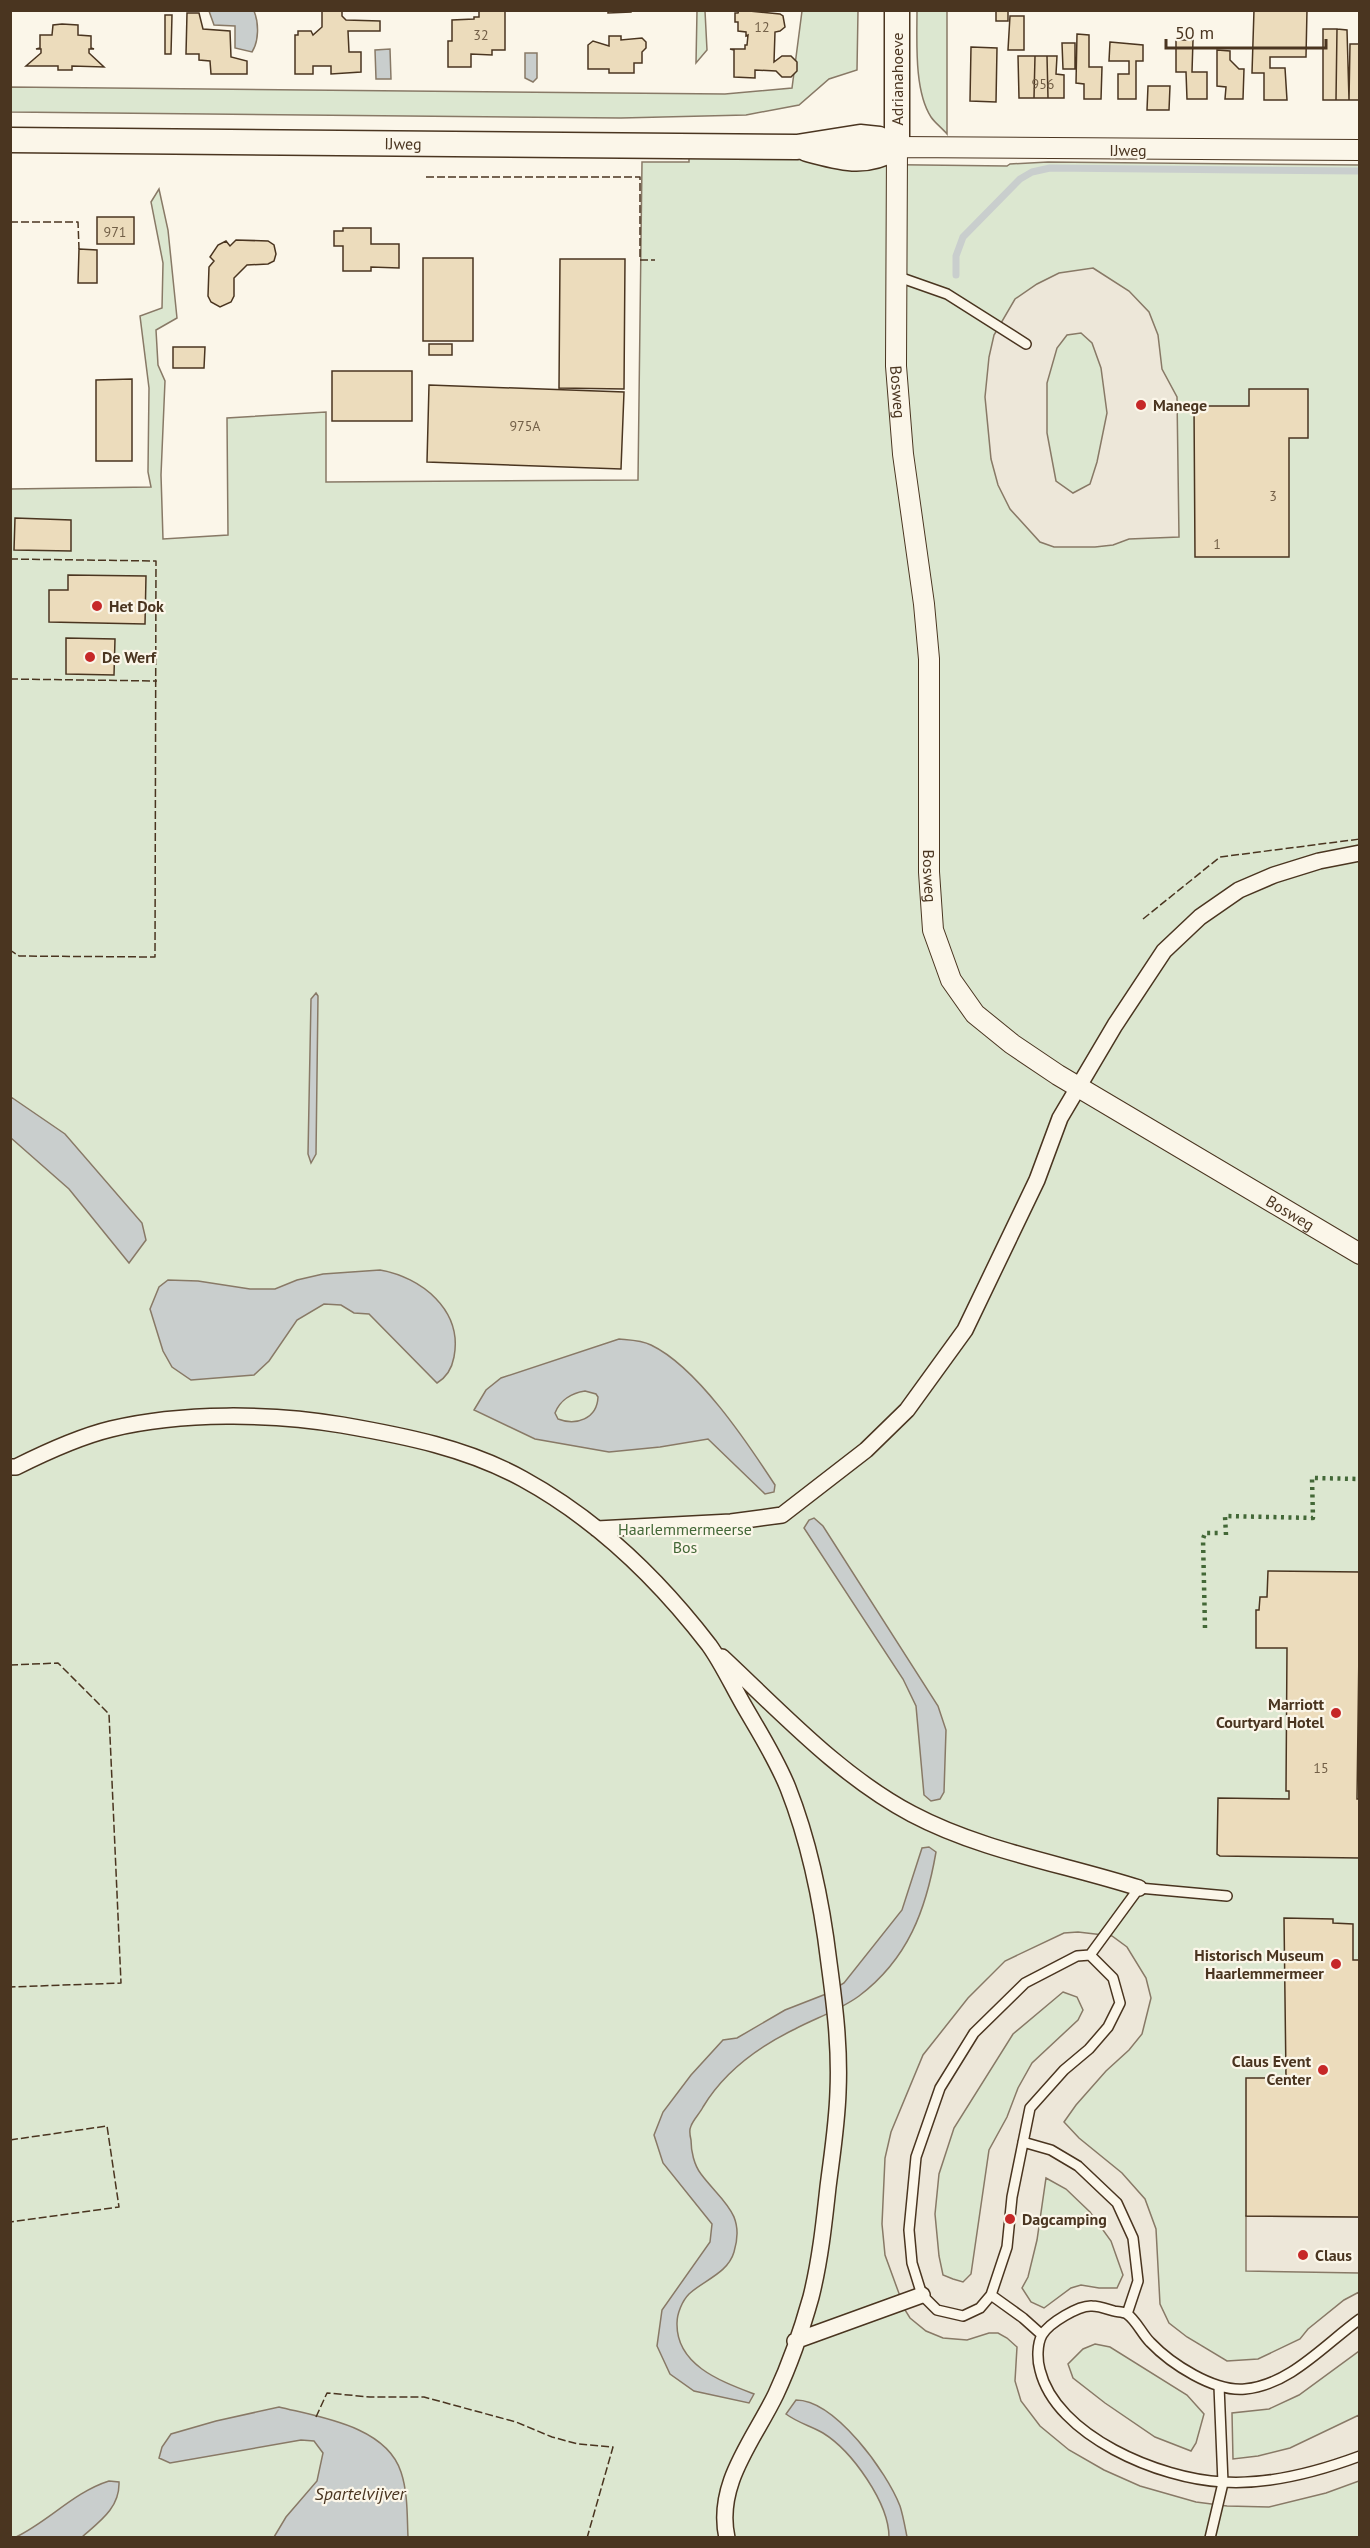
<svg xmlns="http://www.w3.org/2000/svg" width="1370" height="2548" font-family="'PT Sans',sans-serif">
  <rect width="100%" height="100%" fill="#fbf6e9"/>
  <path fill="#dce7d0" stroke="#887966" stroke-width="1.5" d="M697,11H705L707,50L696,63Z
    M802,11H858L857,70L829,79L799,105L746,115L621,118L11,112L10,87L725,94L792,88Z
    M917,11H947V134C942,128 935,123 931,117C914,91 917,41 917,11Z
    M689,155L798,156L839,164L1007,166L1010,164L1048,162L1359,165V2537H11L10,489L151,487L148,472L149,388L140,316L162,308L163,263L151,202L159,189L168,230L177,318L156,330L158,365L165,381L161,475L163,539L228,535L227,418L326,412V482L638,480L642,162H689Z"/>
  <path fill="#ede7d9" stroke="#887966" stroke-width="1.5" fill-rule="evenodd" d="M1093,268L1129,291L1149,312L1158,335L1162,369L1177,397L1179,537L1129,539L1113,545L1095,547H1054L1040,542L1010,509L998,485L991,459L985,397L989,357L994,335L1015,299L1037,284L1059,273ZM1081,333L1092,343L1101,368L1107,413L1097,462L1090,484L1073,493L1056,481L1047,433V383L1057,348L1067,335Z
    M1078,1932L1112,1936L1127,1947L1146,1978L1151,1998L1142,2034L1129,2050L1106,2071L1076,2105L1064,2122L1079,2138L1122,2173L1145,2199L1156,2229L1160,2304L1169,2323L1187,2337L1227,2361L1258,2359L1300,2339L1308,2329L1344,2300L1359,2292V2351L1299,2395L1269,2409L1232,2413L1233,2459L1258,2456L1290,2448L1359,2415V2481L1326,2493L1269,2507L1227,2506L1196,2502L1140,2486L1104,2470L1069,2450L1040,2426L1021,2401L1015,2381L1017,2347L1007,2338L998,2333H989L967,2340L943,2338L926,2331L910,2318L905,2310L885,2255L882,2224L885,2158L891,2132L923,2055L968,1998L1005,1961L1064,1933ZM1063,1992L1077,1997L1083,2010L1078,2020L1032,2063L1018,2088L1007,2117L989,2150L971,2274L963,2282L953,2279L943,2275L939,2256L935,2214L939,2174L954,2128L1013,2034ZM1046,2178L1066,2189L1090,2212L1111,2241L1123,2275L1117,2288H1099L1081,2285L1071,2288L1044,2308L1031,2302L1022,2288L1028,2277L1037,2240ZM1095,2344L1110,2347L1187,2395L1204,2414L1196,2443L1191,2451L1155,2437L1105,2403L1073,2378L1068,2364L1083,2349Z
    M1246,2216L1359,2217V2273L1246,2271Z"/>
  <path fill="#c9cecd" stroke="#887966" stroke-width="1.5" fill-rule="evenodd" d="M209,11H254C259,23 259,41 252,52L235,48V26L214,25Z
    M390,49L391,79H376L375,50Z
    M525,53H537V78L533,82L525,78Z
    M316,993L318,996L316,1154L311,1163L308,1154L311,999Z
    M11,1097L65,1134L142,1223L146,1240L129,1263L69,1189L11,1138Z
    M380,1270C421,1277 463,1310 454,1357C452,1368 447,1377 437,1383L369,1314L354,1313L341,1305L324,1304L297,1320L269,1361L254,1375L191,1380L172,1367L163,1351L150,1309L159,1287L168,1280L198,1281L250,1289H275L297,1280L323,1274Z
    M619,1339C629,1340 641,1340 651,1345C697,1367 747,1442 775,1485L774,1492L765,1494L708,1439L660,1447L609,1452L535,1439L474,1410L486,1390L501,1378ZM585,1391L596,1394L598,1397C597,1419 576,1426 558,1419L555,1413C560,1400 572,1393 585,1391Z
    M814,1518L823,1526L938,1706L946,1730L944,1792L940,1799L931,1801L924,1795L916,1706L903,1679L804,1528L809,1520Z
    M929,1847L936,1852C926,1910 908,1959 859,1996C840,2010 816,2018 795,2029C758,2047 724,2072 703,2107C700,2113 693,2120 691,2126C689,2130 690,2136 691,2140C691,2151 694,2165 701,2174C721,2201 746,2213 734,2252C728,2273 704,2280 689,2294C682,2301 677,2314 677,2323C676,2365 720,2381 754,2394L749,2403L694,2391L670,2374L657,2346L662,2310L710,2242L712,2224L663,2163L654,2135L663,2112L691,2075L723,2040L737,2038L785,2010L826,1994L844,1983L902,1910L922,1848Z
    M796,2400C835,2400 887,2472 900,2506C903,2515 905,2527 907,2537H889C889,2503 852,2451 823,2433C811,2426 798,2423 786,2414Z
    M279,2407C319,2417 386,2426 401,2472C408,2493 407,2516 408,2537H274L286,2517L317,2481L323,2453L314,2441L301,2440L170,2463L159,2458L162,2447L171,2434L216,2421Z
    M109,2481L119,2482C120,2508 99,2522 82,2537H16C49,2521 74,2492 109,2481Z"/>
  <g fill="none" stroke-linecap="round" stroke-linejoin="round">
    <path stroke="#c9cecd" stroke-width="7" d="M956,275V256L963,237L1020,179L1032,172L1050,168L1360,171"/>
  </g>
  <path fill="#ecdcbc" stroke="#4a3520" stroke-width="1.5" d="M322,10H342V16L346,20L380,21V31H348L349,52H361V72L331,74V66H313V74H295V35H298V31H311L313,35L322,27Z
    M479,10H505V50H492V55L471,54V67H448V41H452V20L474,19V17H479Z
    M608,10H631V12L608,13Z
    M739,10L780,14L783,16L785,27L780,31L775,32L774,62L782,56H791L797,62V71L791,77H782L776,71L755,70V78L734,77V50L730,49H745V45H747L748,35L746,36V32L738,31V22H735V13H738Z
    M996,10H1008V21H996Z
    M1254,10H1307L1306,57H1270V68H1285L1287,100H1264V73H1252Z
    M187,13H199L203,29L230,31L231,57L247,61V74H211L210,61L199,60V54H186Z
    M165,15H172L171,54H165Z
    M1010,16H1024V50H1008Z
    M62,24L78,25V35L91,36V48L94,49H89V53L104,67L72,66V70H58V66H26L41,53V49H36L40,48V35H52L53,25Z
    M1323,29H1337L1336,100H1323Z
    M1337,29L1347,30L1349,100H1336Z
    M1077,34L1089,35V67H1102L1101,99H1084V84L1076,83Z
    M609,36H621V40L642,38L646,42V48L642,52V63H634V73H609V69H588V45L593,41L609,46Z
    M1176,40H1193L1192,72H1207V99H1187L1186,72H1176Z
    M1110,42L1143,45V61H1136V99H1118V74H1129V61H1109Z
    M1062,43H1075V69H1063Z
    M1350,44H1360V100H1349Z
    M971,47L997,48L996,102L970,101Z
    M1217,50L1230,51V60L1239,69H1244L1243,99H1225L1226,87L1217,86Z
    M1018,56H1035L1034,98H1019Z
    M1035,56H1047L1048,98H1034Z
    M1047,56H1057L1056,74L1064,75V98H1048Z
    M1148,86H1170L1169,110H1147Z
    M97,217H134V244H97Z
    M343,228H371V244H399V268L371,267V271H343V246H334V231H343Z
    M236,240L268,241L274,245L276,254L274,261L268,264L247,265L234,278V296L231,302L220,307L211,302L208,296L209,267L214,261L210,257L218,245L226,241L230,246Z
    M79,249L97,250V283H78Z
    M423,258H473V341H423Z
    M560,259H625L624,389L559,388Z
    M429,344H452V355H429Z
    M173,347H205L204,368H173Z
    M332,371H412V421H332Z
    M132,379V461H96V380Z
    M429,385L624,392L621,469L427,462Z
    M1249,389H1308V438H1289V557H1195L1194,406H1249Z
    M15,518L71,520V551L14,550Z
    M68,575L146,576L145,624L49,622V590H68Z
    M66,638L115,639L114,675L66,674Z
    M1268,1571L1360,1572L1357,1799H1360L1359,1858L1220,1856L1217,1854L1218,1798L1289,1799V1791H1286L1287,1648H1256V1610H1259L1260,1597H1267Z
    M1284,1918L1333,1919V1923L1353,1924V1960H1360V2217L1246,2216V2078H1286Z"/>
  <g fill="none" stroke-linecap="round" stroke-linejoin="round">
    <g stroke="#4a3520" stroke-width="12">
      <path id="service" d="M896,276L947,294L1026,344
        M1090,1955L1113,1978L1120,2003L1108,2027L1089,2049L1064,2070L1030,2108L1012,2197L1007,2247L991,2295L980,2308L963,2316L937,2310L922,2295L912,2263L909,2230L916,2157L940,2088L974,2033L1025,1983L1077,1956Z
        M1090,1955L1139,1888L1227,1896
        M1023,2142L1051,2150L1078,2166L1117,2203L1133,2238L1138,2281L1127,2314
        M991,2295L1023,2318L1042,2335
        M1360,2319C1325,2344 1290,2385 1245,2389C1214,2392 1171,2364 1150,2342C1142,2334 1136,2320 1127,2314C1124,2312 1118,2312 1114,2311C1107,2309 1099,2306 1092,2306C1079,2305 1049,2323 1042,2335C1037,2344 1037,2360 1040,2370C1056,2436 1160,2479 1223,2482C1269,2485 1317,2472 1360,2456
        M1210,2538L1223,2483L1219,2386"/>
    </g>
    <g stroke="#4a3520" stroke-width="18">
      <path id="pedestrian" d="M10,1467H16C46,1452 78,1437 111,1429C181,1412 272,1413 342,1425C405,1436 467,1448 523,1479C596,1519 659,1580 709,1645C722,1663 732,1685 743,1704C759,1732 776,1758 788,1788C810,1844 822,1904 829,1963C835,2007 840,2048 838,2092C837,2124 832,2155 828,2187C824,2224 820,2261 811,2297C802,2329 790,2364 776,2394C754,2440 715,2484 727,2538
        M597,1529L731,1522L782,1515L866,1450L907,1410L965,1330L1037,1180L1060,1118L1115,1025L1164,951L1200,917L1239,890L1274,875L1319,861L1360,853
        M722,1657C781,1712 840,1776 912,1814C982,1851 1064,1864 1139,1888
        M795,2341L922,2295"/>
    </g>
    <g stroke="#4a3520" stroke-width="22">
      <g id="minor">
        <path id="s1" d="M1360,150L897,147L896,366L903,454L924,604L929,659V872L933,930L951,980L975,1014L1012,1044L1058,1075L1360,1254"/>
      </g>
    </g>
    <g stroke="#4a3520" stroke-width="27">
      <g id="tertiary">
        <path id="s2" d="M10,140L797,147L860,137L879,139L897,147"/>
        <path d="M897,147V10"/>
        <path d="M807,149C842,158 863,166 897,147"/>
      </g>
    </g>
    <use href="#service" stroke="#fbf6e9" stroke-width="9"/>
    <use href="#pedestrian" stroke="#fbf6e9" stroke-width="15"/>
    <use href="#minor" stroke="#fbf6e9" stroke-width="20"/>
    <use href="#tertiary" stroke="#fbf6e9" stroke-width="24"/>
    <path stroke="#436837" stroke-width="4.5" stroke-dasharray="3 4.5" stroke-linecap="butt" d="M1226,1535L1225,1516L1313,1518L1312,1478L1360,1479
      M1205,1628L1203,1539L1205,1533H1221"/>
    <path stroke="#4a3520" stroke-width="1.5" stroke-dasharray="8 3" stroke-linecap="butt" d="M426,177H640V260H655
      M10,222H78L79,249
      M10,559L156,561L155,957L19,956L10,950
      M10,679L157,681
      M1143,919L1220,857L1360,839
      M10,1665L58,1663L109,1714L121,1983L10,1987
      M10,2140L107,2126L119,2207L10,2222
      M316,2417L327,2393L370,2397H424L516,2422L552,2437L578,2444L613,2447L587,2538"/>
  </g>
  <g fill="#c62828" stroke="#fbf6e9" stroke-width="2">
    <circle cx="1141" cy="405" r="6"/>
    <circle cx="97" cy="606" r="6"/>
    <circle cx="90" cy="657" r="6"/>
    <circle cx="1336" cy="1713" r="6"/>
    <circle cx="1336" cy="1964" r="6"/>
    <circle cx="1323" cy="2070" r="6"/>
    <circle cx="1010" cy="2219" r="6"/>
    <circle cx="1303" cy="2255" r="6"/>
  </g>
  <g text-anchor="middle" stroke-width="4.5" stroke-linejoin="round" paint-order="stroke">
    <g font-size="14" fill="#725f47">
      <text x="762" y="32">12</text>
      <text x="481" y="40">32</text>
      <text x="1043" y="89">956</text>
      <text x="115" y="237">971</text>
      <text x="525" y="431">975A</text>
      <text x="1273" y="501">3</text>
      <text x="1217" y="549">1</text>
      <text x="1321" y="1773">15</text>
    </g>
    <g font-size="16" fill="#4a3520" stroke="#fbf6e9">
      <text transform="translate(897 79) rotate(-90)" y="6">Adrianahoeve</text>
      <text dy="6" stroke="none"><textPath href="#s2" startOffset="393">IJweg</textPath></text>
      <text x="1128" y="156">IJweg</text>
      <text dy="6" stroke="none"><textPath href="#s1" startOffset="708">Bosweg</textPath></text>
      <text dy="6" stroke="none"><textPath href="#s1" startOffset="1194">Bosweg</textPath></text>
      <text dy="6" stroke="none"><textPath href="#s1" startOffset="1716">Bosweg</textPath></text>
    </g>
    <g font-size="16" font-weight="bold" fill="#4a3520" stroke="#fbf6e9" text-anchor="start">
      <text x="1153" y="411">Manege</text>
      <text x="109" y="612">Het Dok</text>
      <text x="102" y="663">De Werf</text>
      <text x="1324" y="1710" text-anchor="end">Marriott<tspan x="1324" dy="18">Courtyard Hotel</tspan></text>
      <text x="1324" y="1961" text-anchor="end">Historisch Museum<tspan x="1324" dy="18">Haarlemmermeer</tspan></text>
      <text x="1311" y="2067" text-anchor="end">Claus Event<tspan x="1311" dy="18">Center</tspan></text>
      <text x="1022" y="2225">Dagcamping</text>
      <text x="1315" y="2261">Claus</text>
    </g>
    <g font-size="16" fill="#436837" stroke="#fbf6e9">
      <text x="685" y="1535">Haarlemmermeerse<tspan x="685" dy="18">Bos</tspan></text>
    </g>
    <g font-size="18" font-style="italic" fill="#4a3520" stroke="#fbf6e9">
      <text x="360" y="2500">Spartelvijver</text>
    </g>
  </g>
  <rect width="1370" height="2548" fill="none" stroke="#4a3520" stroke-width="24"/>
  <path d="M1166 39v9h160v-9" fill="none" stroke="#4a3520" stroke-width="3"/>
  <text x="1175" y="39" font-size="18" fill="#4a3520" stroke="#fbf6e9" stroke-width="4.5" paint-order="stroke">50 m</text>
</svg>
